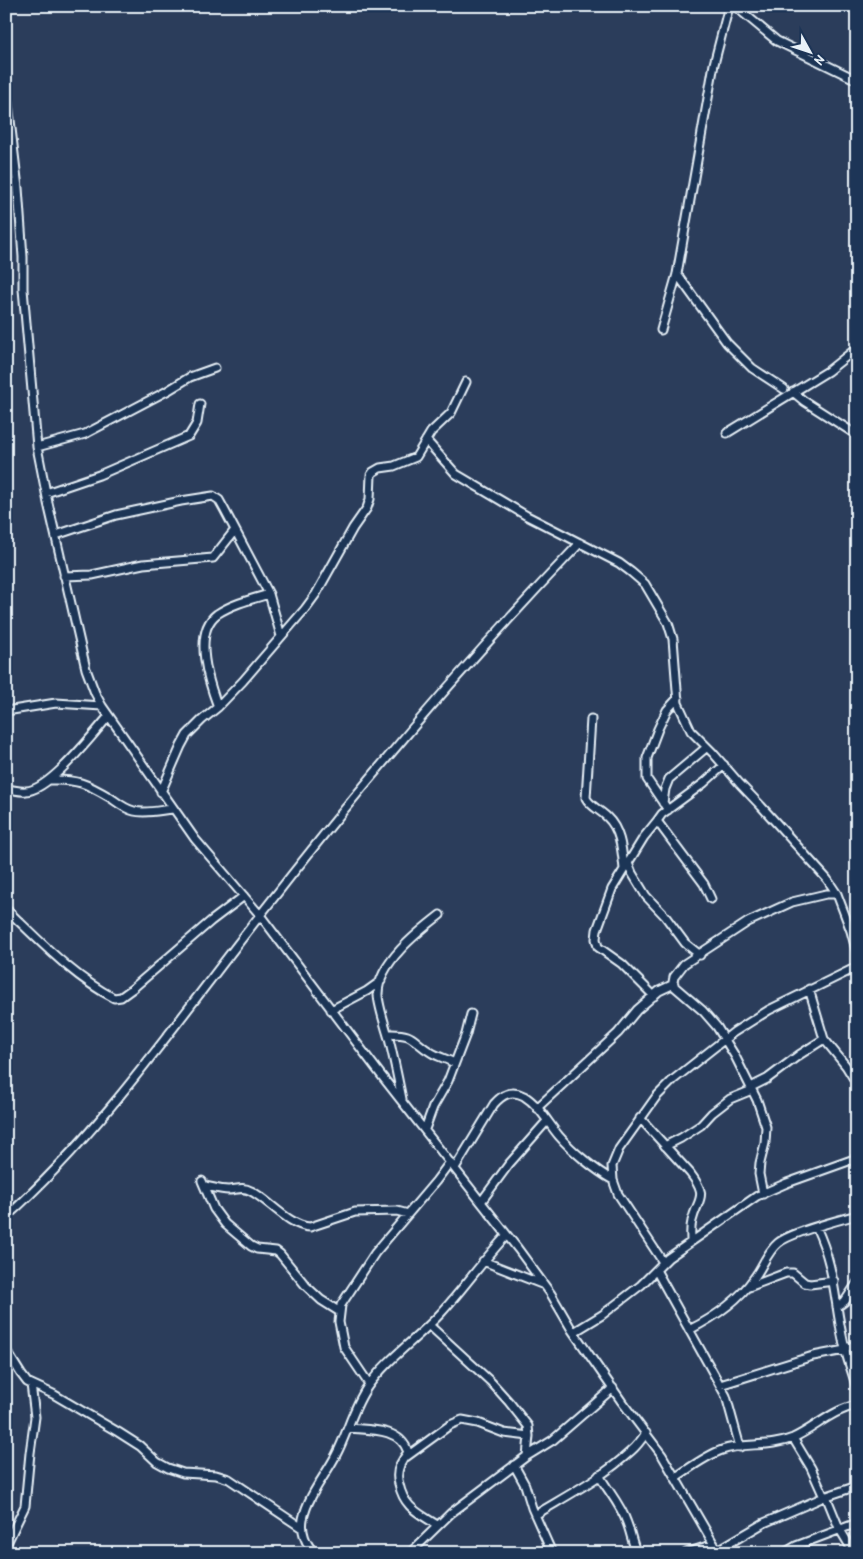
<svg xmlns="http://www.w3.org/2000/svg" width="863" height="1559" font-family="'Patrick Hand',sans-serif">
  <rect width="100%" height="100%" fill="#2b3d5b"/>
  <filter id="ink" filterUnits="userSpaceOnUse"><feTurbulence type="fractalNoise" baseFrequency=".02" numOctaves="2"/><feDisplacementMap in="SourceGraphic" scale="10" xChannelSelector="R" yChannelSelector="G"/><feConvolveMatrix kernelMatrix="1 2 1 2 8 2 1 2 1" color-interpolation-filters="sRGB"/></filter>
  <g filter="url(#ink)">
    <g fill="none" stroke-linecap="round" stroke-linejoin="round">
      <g stroke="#e8f1f8" stroke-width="11">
        <path id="minor" d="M735,6L777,41L857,80
          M6,86L18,188L23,257V289L37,447L48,503L86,669L95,693L102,706L195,839L260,915L381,1075L518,1249L551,1294L572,1330L622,1402L662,1455L719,1553
          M677,274L727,343L752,368L784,389
          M661,330L677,274L714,64L729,6
          M793,392L804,401L857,435
          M727,433L828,371L857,348
          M426,440L456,474L527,516L619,563L631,572L645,584L668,623L673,639L678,703L691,731L713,753L740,784L761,806L827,879L837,894L851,931L857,953
          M37,447L85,434L167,391L190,377L215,368
          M46,493L99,475L189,436L197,423L200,404
          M56,535L116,515L181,501L213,496L219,500L224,509L269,594L281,636
          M64,576L92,575L143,564L213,558L235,530
          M218,707C209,683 192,633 217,614C232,604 252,599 269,594
          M6,711L56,703L102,706
          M591,719L586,798C590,806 600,810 607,817C621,830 622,851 624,869
          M49,780C77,779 86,783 111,798C118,803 125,809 134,811C146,814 161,810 173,809
          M6,789C12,789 20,792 26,791C50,790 93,734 109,716
          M161,792L181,746L187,735L202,720L218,707L243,681L305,609L316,594L353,528L367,508L370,499L371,475L373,472L380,468L394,466L416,457L431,432L451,413L466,382
          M663,803L665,789L669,779L707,747
          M668,810L647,779V758L658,729L667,710L678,698
          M657,821L704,884L711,899
          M628,863L632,873L646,896L665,916L685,943L700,955
          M6,909C40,941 72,976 114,998L121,997L132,989L211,921L244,896
          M809,989L824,1039L846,1066L857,1084
          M654,996L622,964L598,947L596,939L597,930L612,889L644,837L657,821L662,814L704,783L724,765
          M331,1010L367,991L381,981
          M388,1034C416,1033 411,1041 432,1053C439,1057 447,1059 454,1063
          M751,1087L767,1079L799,1055L824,1039
          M402,1099C398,1079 394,1059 389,1039C386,1028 378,1005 378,994C378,963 418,932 440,915
          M537,1108L618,1033L637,1010L659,991L674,984
          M640,1118L690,1173C709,1198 698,1197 692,1221C690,1228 691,1234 691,1241
          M425,1129L433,1107L448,1081L466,1034L471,1014
          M665,1146L681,1138L701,1125L712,1113L730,1099L752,1090
          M455,1168L494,1104C502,1095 511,1089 524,1096C539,1105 548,1123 559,1136C572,1151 595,1170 613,1180
          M202,1181L214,1209L225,1224L232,1230L251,1246L257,1249L276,1251L280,1254L306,1286L321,1300L340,1312
          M205,1186C212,1187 220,1190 228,1190C236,1190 242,1186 251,1191C269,1200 289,1226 310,1227L355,1212L397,1211L408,1214
          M763,1194L759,1174L760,1163L765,1143L766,1127L757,1100L735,1056L717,1027L703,1011L675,987L673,982L674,977L684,964L748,922L792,902L826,894H837
          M481,1202L509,1164L547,1121
          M6,1217C103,1130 180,1017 261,914C361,785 467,661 580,543
          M816,1227C835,1267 834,1299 843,1340C846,1357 853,1373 857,1389
          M483,1261L544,1285
          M663,1262L618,1194L613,1180L612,1166L619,1149L656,1097L673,1080L711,1050L734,1032L769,1010L857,967
          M656,1270L726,1396L740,1447
          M746,1288L786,1273H793L805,1283L810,1284L834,1281
          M837,1307L845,1301L857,1283
          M429,1325L491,1382L509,1402L528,1426L529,1436L527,1456
          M689,1330C713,1318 739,1300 754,1278C762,1268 767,1252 778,1243C791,1232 839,1220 857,1215
          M574,1332L602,1315L641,1285L668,1258L757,1196L787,1183L857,1158
          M845,1348L857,1345
          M6,1350L21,1374L27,1382L53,1394L118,1432L140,1446L157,1462L168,1468L183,1473L216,1475L229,1479L302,1528
          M369,1384L344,1347L339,1322L341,1305L375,1253L436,1181L450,1162
          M720,1385L813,1356L845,1350
          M348,1428C368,1430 400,1427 408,1452C405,1456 402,1461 400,1465C397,1472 397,1478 399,1484C404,1508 419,1513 437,1525
          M793,1438L811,1468L824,1497
          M406,1457L450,1425L462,1420L478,1423L504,1433L529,1436
          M514,1465L525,1485L532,1508L552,1553
          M599,1475C608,1491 621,1505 627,1523C631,1533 632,1543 637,1553
          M676,1477C690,1468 705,1456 722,1450C743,1442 769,1448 793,1438C815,1428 832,1410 857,1405
          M826,1496L839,1528L854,1553
          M535,1515C568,1495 603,1477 631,1451C637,1446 642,1439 646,1433
          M6,1545L25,1506L30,1453L35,1417L31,1384
          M718,1550L764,1523L824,1497L857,1486
          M315,1553C305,1544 301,1531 303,1519C308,1495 326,1475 336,1455C348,1432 353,1407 368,1386C388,1358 418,1338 441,1313C464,1288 483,1260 507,1235
          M410,1553L451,1513L527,1456L553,1440L613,1388
          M686,1553L714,1544
          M784,1553L796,1546L857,1523"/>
      </g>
      <use href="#minor" stroke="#1d3557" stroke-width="7"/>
    </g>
  </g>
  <rect width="863" height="1559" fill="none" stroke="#1d3557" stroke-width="25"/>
  <rect x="12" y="12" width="838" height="1534" fill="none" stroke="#e8f1f8" stroke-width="2" filter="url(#ink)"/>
  <g transform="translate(810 52) rotate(130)" stroke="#1d3557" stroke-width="4" paint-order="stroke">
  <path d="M0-4L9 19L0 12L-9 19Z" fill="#e8f1f8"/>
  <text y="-8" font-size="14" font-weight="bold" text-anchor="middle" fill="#e8f1f8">N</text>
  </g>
</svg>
